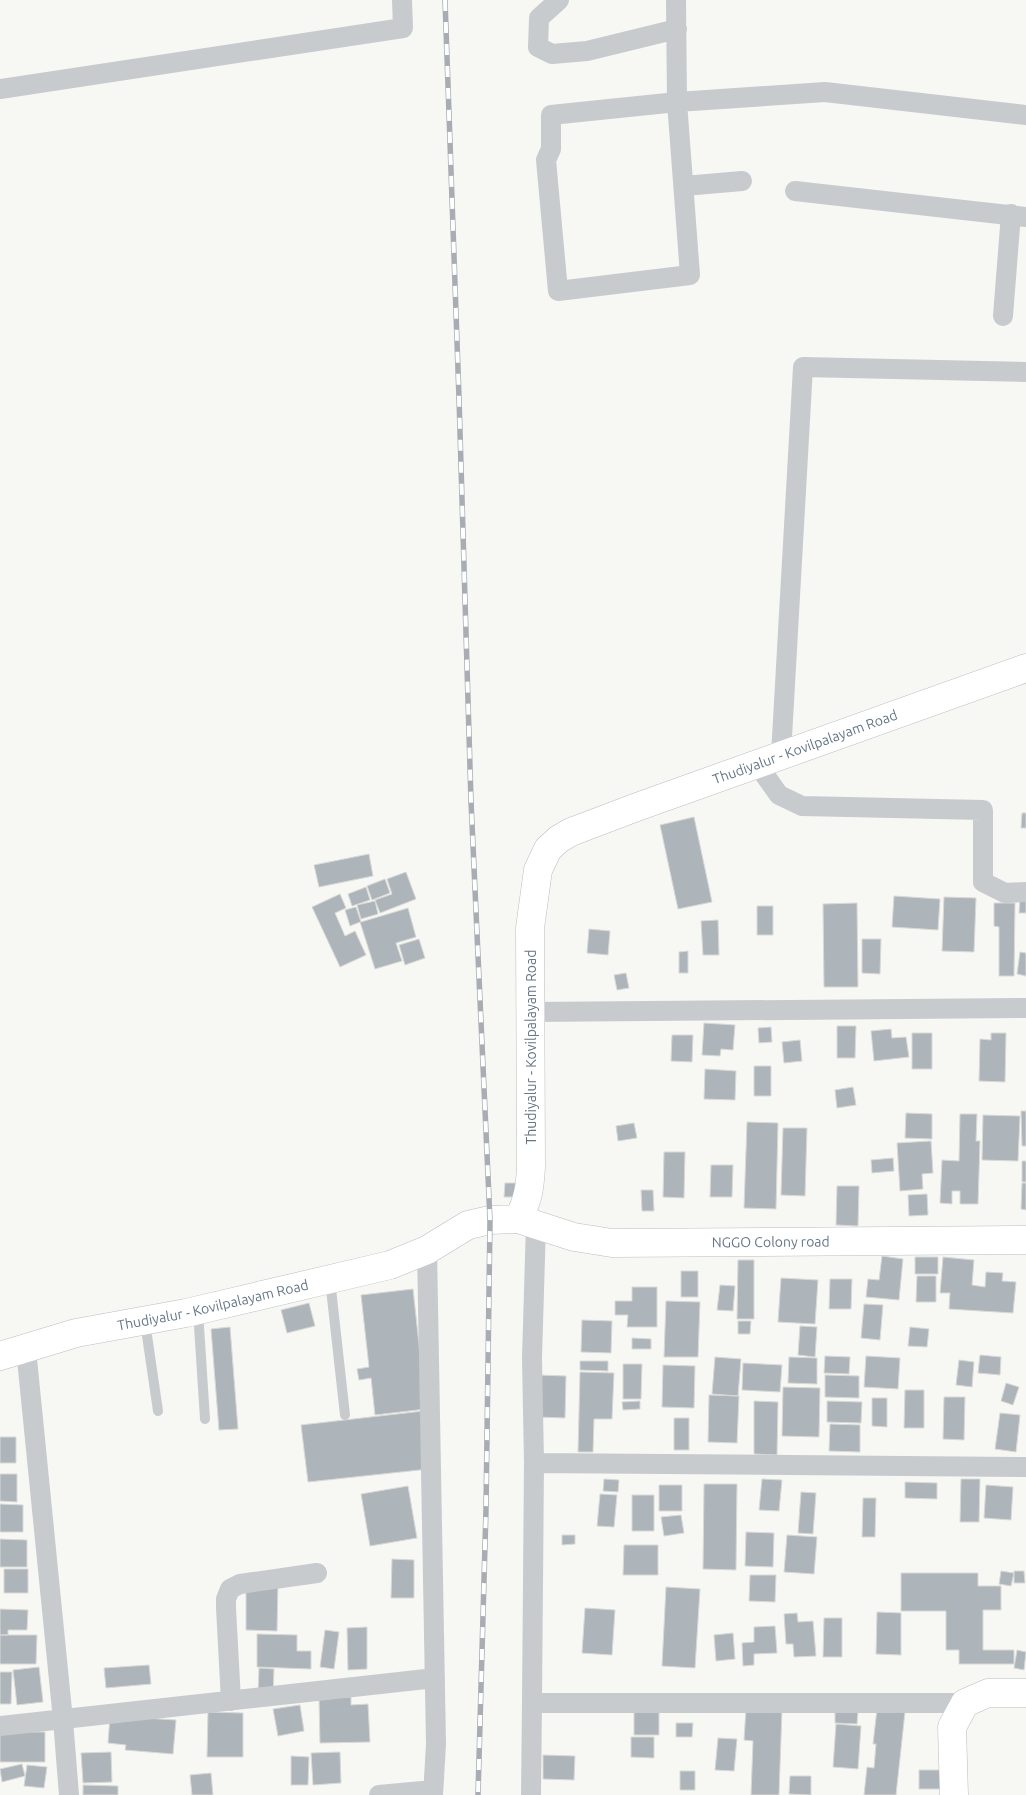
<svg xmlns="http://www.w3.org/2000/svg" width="1026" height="1795" font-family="Ubuntu,sans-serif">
  <rect width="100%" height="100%" fill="#f7f7f4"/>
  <path fill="#adb5bb" stroke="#d9d9d6" d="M1022,813H1026V828H1021Z
    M694,817L712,902L678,909L660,825Z
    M369,854L373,876L319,887L314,865Z
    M406,872L416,899L380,913L375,900L392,894L387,879Z
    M385,879L390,893L372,900L367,886Z
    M366,887L370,900L352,906L348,894Z
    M340,894L346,908L335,913L345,936L355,931L366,955L340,967L312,907Z
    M894,896L940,899L938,930L892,927Z
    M944,897L976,898L974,952L942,951Z
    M1020,897H1026V913H1019Z
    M375,901L378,914L361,919L357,905Z
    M857,903L858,987H824L823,904Z
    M994,903H1015L1014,976H999V927L994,926Z
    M757,906H773V935H757Z
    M356,907L361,922L408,908L416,937L396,943L402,961L375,969L360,922L350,926L345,910Z
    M718,920L719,955H703L701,921Z
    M589,929L610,931L608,955L587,953Z
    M419,939L425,958L405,965L399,945Z
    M862,939H881L880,974L862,973Z
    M688,951V973H679V952Z
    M1020,952L1026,953V976L1017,974Z
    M626,973L629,988L617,990L614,975Z
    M704,1023L735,1025L733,1050L721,1049L720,1056L702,1055Z
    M837,1026H856L855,1058H837Z
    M771,1027L772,1042L759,1043L758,1028Z
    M891,1029L892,1038L906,1037L909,1057L874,1061L871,1031Z
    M912,1033H932V1069H912Z
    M991,1033H1006L1005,1082L979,1081L980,1039L991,1040Z
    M672,1035H693L692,1062L671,1061Z
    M800,1040L802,1061L784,1063L782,1042Z
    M754,1066H771V1096H754Z
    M705,1069L736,1071L735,1100L704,1099Z
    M853,1087L856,1105L837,1108L835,1090Z
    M1021,1111H1026V1146H1022Z
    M906,1113L932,1114V1139L905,1138Z
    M960,1114H977L976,1141H980L978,1204H960V1191H952V1204L940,1203L942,1160L959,1161Z
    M983,1115L1020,1116L1018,1161L982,1160Z
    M747,1122L778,1123L776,1209L744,1208Z
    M634,1123L637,1138L618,1141L616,1126Z
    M783,1128H807L805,1196L781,1195Z
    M931,1141L933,1173L922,1174L923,1189L900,1191L897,1143Z
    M664,1152H685L684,1198L663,1197Z
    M893,1158L894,1171L872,1173L871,1160Z
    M1022,1161H1026V1182H1022Z
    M711,1165H733L732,1197H710Z
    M505,1183H520L519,1197H504Z
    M1022,1183H1026V1210L1021,1209Z
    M837,1186H859L858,1226L836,1225Z
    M641,1190H653L654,1211H642Z
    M927,1194L928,1215L909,1216L908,1195Z
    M882,1256L903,1259L899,1300L866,1297L868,1279L879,1280Z
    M915,1257H938V1274H915Z
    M943,1257L974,1260L972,1285L985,1287L986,1272L1003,1273L1002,1281L1016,1282L1013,1313L949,1309L950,1293H940Z
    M738,1260H754V1319H737Z
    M681,1271H698V1297H681Z
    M917,1276H936V1302H916Z
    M781,1278L818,1280L815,1324L778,1322Z
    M830,1279H852L851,1309H829Z
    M720,1285L735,1286L733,1311L717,1310Z
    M632,1287H657V1327H627L628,1315H615V1301H632Z
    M413,1289L426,1409L375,1415L371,1378L359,1380L357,1369L369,1367L361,1295Z
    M666,1301L700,1302L698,1357H664Z
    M309,1303L315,1326L287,1333L281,1310Z
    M864,1304L883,1305L880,1340L861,1338Z
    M582,1320L612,1321L611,1353L581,1352Z
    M738,1321H751L750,1334H738Z
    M800,1326L817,1327L815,1357L798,1355Z
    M230,1327L238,1429L219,1430L211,1329Z
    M910,1327L929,1329L927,1347L908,1346Z
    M632,1338L651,1339V1349H632Z
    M980,1355L1001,1357L1000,1375L978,1373Z
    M825,1356L850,1357L849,1374L824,1373Z
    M866,1356L900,1358L898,1389L864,1387Z
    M715,1357L741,1359L738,1396L712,1394Z
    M789,1357L817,1358V1384L788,1383Z
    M959,1360L974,1362L972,1387L956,1385Z
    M580,1361H608V1371L580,1370Z
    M743,1363L782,1365L780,1392L742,1390Z
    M623,1364H642L641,1399H623Z
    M663,1365L695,1366L694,1408L662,1407Z
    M580,1372L614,1373L612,1419H594L593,1452H578Z
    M537,1375L566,1376L565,1418L537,1417Z
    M825,1375L859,1376V1398L825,1397Z
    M1006,1383L1019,1387L1013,1405L1001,1401Z
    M783,1387L820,1388L819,1437L782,1436Z
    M905,1390H924V1428H904Z
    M709,1395L739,1396L737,1443L708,1442Z
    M944,1397H965L964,1440L943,1439Z
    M872,1398H887V1427L872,1426Z
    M640,1401V1409L623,1410L622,1402Z
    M754,1401L778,1402L777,1455L754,1454Z
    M827,1401L862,1402L861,1423L827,1422Z
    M423,1411L429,1469L308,1482L301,1425Z
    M1000,1413L1020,1415L1016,1452L995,1449Z
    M674,1418H689V1450H674Z
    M830,1424L860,1425V1452L829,1451Z
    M0,1437H16V1463H0Z
    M0,1474H17V1502L0,1501Z
    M604,1479L619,1480L618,1492L603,1491Z
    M762,1479L782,1480L779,1511L759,1510Z
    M961,1479H980L979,1522H960Z
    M905,1482L937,1483V1499L905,1498Z
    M704,1484H737L736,1570L703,1569Z
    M659,1485H682V1511H659Z
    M986,1485L1013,1487L1011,1520L984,1518Z
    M408,1486L417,1538L370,1546L361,1494Z
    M801,1492L816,1493L813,1534L798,1533Z
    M600,1494L617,1495L614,1527L597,1526Z
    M632,1495H654V1531H632Z
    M863,1498H876L875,1537H862Z
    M0,1504L23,1505V1532H0Z
    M681,1515L684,1533L664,1536L661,1517Z
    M746,1532L774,1533L773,1567L745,1566Z
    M562,1535H575V1544L562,1545Z
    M787,1535L817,1537L814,1574L784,1572Z
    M0,1539L27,1540V1567H0Z
    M624,1545H658V1575H623Z
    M392,1559L414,1560V1598H391Z
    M4,1569H28V1593H4Z
    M1001,1571L1014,1573L1011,1586L999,1584Z
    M1014,1571H1024L1025,1583H1014Z
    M901,1573H978V1586H1001V1610H983V1650H1014V1664H959V1650H946V1611H901Z
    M750,1575H776L775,1602L749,1601Z
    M246,1584H278L277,1631L246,1630Z
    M666,1587L700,1589L695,1668L662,1666Z
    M585,1608L615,1610L612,1655L582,1653Z
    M0,1609L28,1610L27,1630H8V1635H0Z
    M877,1612L901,1613V1655L876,1654Z
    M797,1613L798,1622L813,1621L816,1656L794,1657L793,1644H786L784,1614Z
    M824,1618H842V1657H823Z
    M775,1626L777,1653L754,1654V1665L743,1666L742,1643L754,1642V1627Z
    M367,1627V1669L348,1670L347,1628Z
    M325,1630L339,1632L334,1669L320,1667Z
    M733,1633L735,1659L716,1661L714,1635Z
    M257,1634L297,1635V1651H311V1669L257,1667Z
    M0,1635H37L36,1664H0Z
    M1017,1650L1026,1652L1024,1670L1014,1668Z
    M149,1665L151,1684L106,1688L104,1668Z
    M39,1667L43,1702L17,1705L13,1670Z
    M259,1668L274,1669L273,1694H258Z
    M0,1672H12L11,1704H0Z
    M351,1697V1705L368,1704L370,1742L320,1743L319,1698Z
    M300,1705L304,1731L278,1736L273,1709Z
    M634,1708H659V1735H634Z
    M746,1709L782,1710L779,1795H751L753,1741L744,1740Z
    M877,1709L905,1712L896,1795H864L867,1767L874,1768L876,1744H873Z
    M835,1711H858L857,1724L835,1723Z
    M208,1712L243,1713V1757H207Z
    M110,1716L176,1720L173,1754L125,1750L126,1745L108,1743Z
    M676,1723H693L692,1737H676Z
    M836,1724L861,1726L858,1769L833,1767Z
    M0,1732H45V1762H0Z
    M631,1737H654V1758L631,1757Z
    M718,1738L737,1739L734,1771L715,1770Z
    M111,1752L112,1782L83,1783L81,1753Z
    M340,1752L341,1783L313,1785L311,1753Z
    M543,1755L575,1756L574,1780L543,1779Z
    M291,1756L309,1757L308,1785H291Z
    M22,1764L25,1776L2,1782L0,1769Z
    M27,1765L47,1767L44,1788L24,1786Z
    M919,1770H944V1789H919Z
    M680,1771H695V1790H680Z
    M211,1773L213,1795H192L190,1775Z
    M790,1776H811V1795L789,1794Z
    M83,1785L118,1786V1795H83Z"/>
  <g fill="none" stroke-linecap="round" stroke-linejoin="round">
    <g stroke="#b9bec3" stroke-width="29">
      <g id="secondary">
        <path id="s1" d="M518,1219L574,1237L612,1243L1026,1240"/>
        <path id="s2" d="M0,1356L76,1333L186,1313L390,1265L427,1250L468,1225L490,1220L518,1219C528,1202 530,1186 531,1167L530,928L538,870L548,849L559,839L571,832L637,807L1026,668"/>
        <path d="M954,1795L952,1727L965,1703L988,1693H1026"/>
      </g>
    </g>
    <path stroke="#c7cbce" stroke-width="10" d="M330,1280L345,1415
      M198,1311L205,1419
      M145,1322L158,1411"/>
    <path stroke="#c7cbce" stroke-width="20" d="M559,0L539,18L538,47L552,54L587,51L677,29
      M676,0L677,102L690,275L558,291L546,160L551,149V115L677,102L825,92L1026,115
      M0,89L403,28L402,0
      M684,186L742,181
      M795,191L1026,217
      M1003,316L1011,214
      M781,755L803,367L1026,372
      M757,764L779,795L802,806L983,810V882L1005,893L1026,892
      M531,1012L1026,1008
      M536,1224L532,1358L534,1463L532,1703H965
      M427,1250L436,1744L433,1795
      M26,1349L63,1720L69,1795
      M534,1463L1026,1467
      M231,1701L226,1608V1599L230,1589L240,1584L317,1573
      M0,1726L435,1678
      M379,1795L433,1790
      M531,1795L532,1703"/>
    <use href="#secondary" stroke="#fff" stroke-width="28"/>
    <g stroke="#a7adb3" stroke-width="5.5">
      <path id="rail" d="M445,0L459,398L471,801L490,1220L486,1509L478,1795"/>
    </g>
    <use href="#rail" stroke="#fff" stroke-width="4" stroke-dasharray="11" stroke-linecap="butt"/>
  </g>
  <g text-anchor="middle" stroke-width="5" stroke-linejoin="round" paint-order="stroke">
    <g font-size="14" fill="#647687" stroke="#fff">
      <text dy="5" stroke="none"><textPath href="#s2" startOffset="1192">Thudiyalur - Kovilpalayam Road</textPath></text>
      <text transform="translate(531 1047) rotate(-90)" y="5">Thudiyalur - Kovilpalayam Road</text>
      <text dy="5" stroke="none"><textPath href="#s1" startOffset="256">NGGO Colony road</textPath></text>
      <text dy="5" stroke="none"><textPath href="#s2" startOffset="219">Thudiyalur - Kovilpalayam Road</textPath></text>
    </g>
  </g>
</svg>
